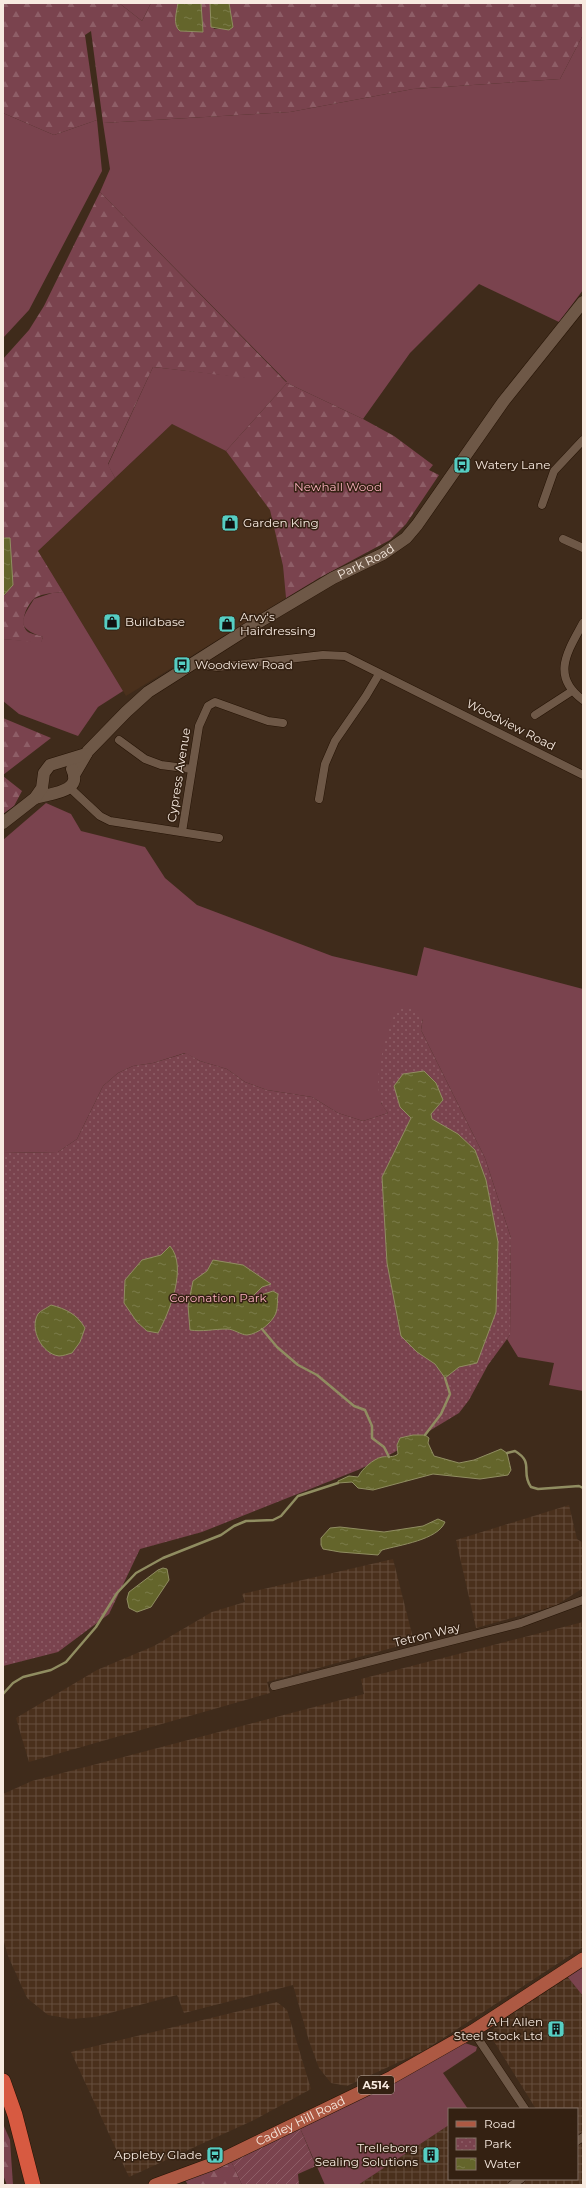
<svg xmlns="http://www.w3.org/2000/svg" width="586" height="2188" font-family="Montserrat,sans-serif">
  <defs>
    <pattern id="industrial-grid" width="8" height="8" patternUnits="userSpaceOnUse"><rect width="8" height="8" fill="#4a301c"/><path d="M0 4h8M4 0v8" fill="none" stroke="#654e3d"/></pattern>
    <pattern id="forest-firs" width="22" height="20" patternUnits="userSpaceOnUse"><rect width="22" height="20" fill="#7a434e"/><path d="M5 1l3.5 6h-7zM16 11l3.5 6h-7z" fill="#8e5e67"/></pattern>
    <pattern id="park-dots" width="8" height="8" patternUnits="userSpaceOnUse"><rect width="8" height="8" fill="#7a434e"/><path d="M2 2h.1M6 6h.1" fill="none" stroke="#8e5e67" stroke-width="1.8" stroke-linecap="round"/></pattern>
    <pattern id="garden-furrows" width="10" height="10" patternUnits="userSpaceOnUse"><rect width="10" height="10" fill="#7a434e"/><path d="M-1 1l2-2M0 10L10 0M9 11l2-2" fill="none" stroke="#8e5e67"/></pattern>
    <pattern id="water-ripples" width="26" height="14" patternUnits="userSpaceOnUse"><rect width="26" height="14" fill="#64652b"/><path d="M2 4q2-2 4 0t4 0M15 11q2-2 4 0t4 0" fill="none" stroke="#7b7b49"/></pattern>
  </defs>
  <rect width="100%" height="100%" fill="#3f2b1b"/>
  <path fill="#4a301c" d="M172,424L226,451L270,509L283,566L286,598L126,696L38,551Z"/>
  <path fill="url(#industrial-grid)" d="M569,1505L577,1539L583,1543V1588L555,1606L476,1628L456,1540Z
    M393,1559L414,1642L267,1682L270,1693L29,1762L16,1718L97,1670L154,1646L212,1612L245,1602L242,1594Z
    M583,1622V1947L425,2050L347,2086L331,2083L319,2068L309,2041L293,1985L184,2013L177,1995L95,2017L71,2019L48,2015L27,1998L8,1956L3,1938V1794L32,1781L364,1694L361,1679Z
    M566,1975L583,1996V2185H358L449,2125V2179H577V2109H536L490,2035L497,2024Z
    M277,2002L287,2010L311,2089L254,2120L129,2177L71,2052Z"/>
  <path fill="#7a434e" d="M119,3H151L142,21Z
    M583,35V290L559,322L479,284L410,353L363,419L287,383L226,451L172,424L115,478L108,465L153,367L287,382L100,192L110,169L103,123L290,112L413,89L560,79Z
    M3,113L54,135L97,120L102,171L29,310L3,338Z
    M63,592L123,691L98,707L78,736L19,714L3,701V639L41,642L43,637C15,628 21,620 34,599L52,593Z
    M46,803L71,814L81,831L145,847L165,878L197,905L332,956L417,976L424,947L583,989V1391L549,1385L554,1363L518,1357L507,1339L510,1335L511,1238L485,1158L421,1030L423,1018L381,1103L388,1113L363,1121L338,1113L312,1097L267,1090L245,1082L227,1069L200,1061L185,1053L153,1063L133,1066L118,1073L103,1086L77,1139L58,1152L3,1153V840Z
    M583,1964V1996L566,1975Z
    M465,2043L477,2047L476,2051L443,2073L468,2109H449V2125L358,2185H325L300,2128Z"/>
  <path fill="url(#forest-firs)" d="M3,3H119L142,21L151,3H178L176,24L180,31L203,32L201,3H210V22L214,29H229L233,26L229,3H583V35L560,79L413,89L290,112L103,123L91,31L85,35L97,120L54,135L3,113Z
    M100,192L287,383L363,419L394,436L433,465L429,470L439,475L406,524L390,540L319,578L286,598L283,566L270,510L226,451L287,383L153,367L108,464L115,478L38,551L63,592C54,593 43,593 35,598C27,604 18,624 28,632C31,634 39,635 43,637L41,643L3,639V596L6,594L10,539L3,537V359L29,330L44,306Z
    M3,718L51,738L3,775Z
    M3,776L22,791L14,806L3,814Z
    M3,2124L10,2140L13,2185H7L3,2175Z
    M231,2161L242,2185H188L185,2180Z"/>
  <path fill="url(#park-dots)" d="M397,1007L414,1009L423,1018L421,1030L485,1158L511,1238L510,1335L488,1365L469,1400L459,1413L393,1453L358,1470L202,1532L140,1549L109,1614L58,1652L3,1666V1153L58,1152L77,1139L103,1086L118,1073L133,1066L153,1063L186,1053L200,1061L227,1069L245,1082L267,1090L312,1097L338,1113L363,1121L388,1113C386,1110 382,1106 381,1102C372,1074 387,1034 397,1007Z"/>
  <path fill="url(#garden-furrows)" d="M300,2128L316,2166L298,2174L299,2185H242L231,2161Z"/>
  <path fill="url(#water-ripples)" stroke="#908d61" d="M178,3H201L203,32L180,31C172,25 177,11 178,3Z
    M210,3H229L233,27L229,30L211,27Z
    M3,538H10L13,585L3,596Z
    M424,1071L436,1083L443,1100L431,1114L432,1119L458,1134L475,1150L486,1180L498,1242L496,1312L477,1363L459,1367L445,1378L435,1364L417,1352L401,1336L387,1263L382,1177L411,1118L400,1107L394,1086L403,1074Z
    M170,1246C188,1267 169,1313 158,1333L147,1331L137,1322L124,1303L125,1280L142,1260L161,1255Z
    M213,1260L243,1265L271,1284L262,1287L249,1300L254,1304L261,1295L273,1291L278,1294C277,1300 278,1307 276,1313C272,1323 258,1334 247,1335C241,1335 234,1329 227,1329C214,1329 202,1332 190,1330L188,1306L193,1281L207,1271Z
    M51,1305C66,1309 77,1314 85,1328L80,1342L72,1353C68,1354 63,1356 59,1356C42,1354 29,1329 38,1314C40,1311 47,1308 51,1305Z
    M413,1435H425L429,1438L428,1443L434,1456L459,1463L474,1460L501,1449L507,1453L511,1470L508,1475L480,1479L433,1474L373,1490L358,1488L352,1482L338,1483V1481L349,1476L358,1477C362,1469 373,1459 382,1457C388,1456 393,1458 398,1454L397,1445L400,1438Z
    M438,1519L445,1522C438,1540 399,1545 382,1550L378,1555L340,1552L323,1549L321,1545V1538L330,1528L340,1527L384,1532L423,1526Z
    M163,1568L167,1569L169,1580L151,1607L137,1612L129,1608L127,1599L129,1592L158,1570Z"/>
  <g fill="none" stroke-linecap="round" stroke-linejoin="round">
    <path stroke="#908d61" stroke-width="2.5" d="M174,1294L176,1295
      M262,1329L277,1347L298,1365L317,1375L354,1406L365,1410L372,1426V1438L384,1447L389,1457
      M425,1435L441,1414L450,1394L445,1378
      M507,1453L515,1451C535,1463 520,1472 531,1487L538,1489L579,1486L583,1488
      M3,1694L13,1683L23,1677L51,1670L66,1662L96,1627L117,1593L136,1573L163,1558L221,1535L234,1526L246,1521L273,1520L281,1516L298,1496L338,1483"/>
    <g stroke="#251305" stroke-width="9">
      <path id="street" d="M542,505L554,471L583,440
        M563,539L583,548
        M583,623C568,651 550,676 583,700
        M201,658L209,666L218,667L323,655L345,656L583,775
        M535,715L572,691
        M119,740L145,759L161,765L192,769
        M70,788L100,816L110,821L219,838
        M319,799L325,764L335,741L366,696L379,674
        M182,832L199,726L208,706L215,702L268,721L283,723
        M274,1686L521,1623L583,1600
        M473,2031L525,2109
        M577,2141L583,2137
        M512,2185L521,2179"/>
    </g>
    <g stroke="#251305" stroke-width="13">
      <g id="secondary">
        <path id="s1" d="M74,775L88,751L126,712L148,692L244,631L333,578L383,554L406,538L417,525L503,402L583,302"/>
        <path d="M35,798C50,793 83,793 72,769"/>
        <path d="M3,823L35,798L42,788L44,773L50,765L86,754"/>
      </g>
    </g>
    <g stroke="#251305" stroke-width="14">
      <g id="primary">
        <path id="s2" d="M155,2185L212,2164L392,2077L473,2031L583,1959"/>
      </g>
    </g>
    <g stroke="#251305" stroke-width="16">
      <path id="highway" d="M3,2081L15,2115L33,2185"/>
    </g>
    <use href="#street" stroke="#6e5847" stroke-width="8"/>
    <use href="#secondary" stroke="#6e5847" stroke-width="12"/>
    <use href="#primary" stroke="#ad5943" stroke-width="13"/>
    <use href="#highway" stroke="#d75a41" stroke-width="15"/>
  </g>
  <defs>
    <g id="bus-square" transform="scale(0.9)"><rect x="-9" y="-9" width="18" height="18" rx="4" fill="#56cec3" stroke="#342112"/><path d="M-5-6H5V4H4V6H2V4H-2V6H-4V4H-5ZM-3.5-4V0h7V-4ZM-3.5 1.2v1.5H-2V1.2ZM2 1.2v1.5H3.5V1.2Z" fill="#111"/></g>
    <g id="shop-square" transform="scale(0.9)"><rect x="-9" y="-9" width="18" height="18" rx="4" fill="#56cec3" stroke="#342112"/><path d="M-5-2.5h2.3a2.7 3.5 0 0 1 5.4 0H5L5.5 6h-11ZM-1.5-2.5h3a1.5 2.3 0 0 0-3 0Z" fill="#111"/></g>
    <g id="building-square" transform="scale(0.9)"><rect x="-9" y="-9" width="18" height="18" rx="4" fill="#56cec3" stroke="#342112"/><path d="M-4-6H4V6H1V3H-1V6H-4ZM-2.5-4.3h1.7v1.8h-1.7ZM.8-4.3h1.7v1.8H.8ZM-2.5-1h1.7V.8h-1.7ZM.8-1h1.7V.8H.8Z" fill="#111"/></g>
  </defs>
  <g fill-rule="evenodd">
    <use href="#bus-square" x="462" y="465"/>
    <use href="#shop-square" x="230" y="523"/>
    <use href="#shop-square" x="112" y="622"/>
    <use href="#shop-square" x="227" y="624"/>
    <use href="#bus-square" x="182" y="665"/>
    <use href="#building-square" x="556" y="2029"/>
    <use href="#bus-square" x="215" y="2155"/>
    <use href="#building-square" x="431" y="2155"/>
  </g>
  <g text-anchor="middle" stroke-width="3" stroke-linejoin="round" paint-order="stroke">
    <rect fill="#342112" stroke="#bcaea2" stroke-width="1" x="358" y="2076" width="36" height="18" rx="3"/>
    <g font-size="11" font-weight="bold" fill="#f7eae0">
      <text x="376" y="2089">A514</text>
    </g>
    <g font-size="12" fill="#f7eae0" stroke="#342112" text-anchor="start">
      <text x="475" y="469">Watery Lane</text>
      <text x="243" y="527">Garden King</text>
      <text x="240" y="621">Arvy's<tspan x="240" dy="14">Hairdressing</tspan></text>
      <text x="125" y="626">Buildbase</text>
      <text x="195" y="669">Woodview Road</text>
      <text x="543" y="2026" text-anchor="end">A H Allen<tspan x="543" dy="14">Steel Stock Ltd</tspan></text>
      <text x="418" y="2152" text-anchor="end">Trelleborg<tspan x="418" dy="14">Sealing Solutions</tspan></text>
      <text x="202" y="2159" text-anchor="end">Appleby Glade</text>
    </g>
    <g font-size="12" fill="#f8afbc" stroke="#342112">
      <text x="338" y="491">Newhall Wood</text>
      <text x="218" y="1302">Coronation Park</text>
    </g>
    <g font-size="12" fill="#f7eae0" stroke="#342112">
      <text dy="4" stroke="none"><textPath href="#s1" startOffset="366">Park Road</textPath></text>
      <text transform="translate(511 725) rotate(27)" y="4">Woodview Road</text>
      <text transform="translate(179 775) rotate(-81)" y="4">Cypress Avenue</text>
      <text transform="translate(427 1635) rotate(-14)" y="4">Tetron Way</text>
      <text dy="4" stroke="none"><textPath href="#s2" startOffset="159">Cadley Hill Road</textPath></text>
    </g>
  </g>
  <rect width="586" height="2188" fill="none" stroke="#f7eae0" stroke-width="8"/>
  <rect x="448" y="2108" width="130" height="72" fill="#342112" stroke="#827164"/>
  <rect x="456" y="2121" width="20" height="6" fill="#ad5943" stroke="#827164"/>
  <text x="484" y="2128" font-size="12" fill="#f7eae0">Road</text>
  <rect x="456" y="2138" width="20" height="12" fill="url(#park-dots)" stroke="#827164"/>
  <text x="484" y="2148" font-size="12" fill="#f7eae0">Park</text>
  <rect x="456" y="2158" width="20" height="12" fill="url(#water-ripples)" stroke="#827164"/>
  <text x="484" y="2168" font-size="12" fill="#f7eae0">Water</text>
</svg>
